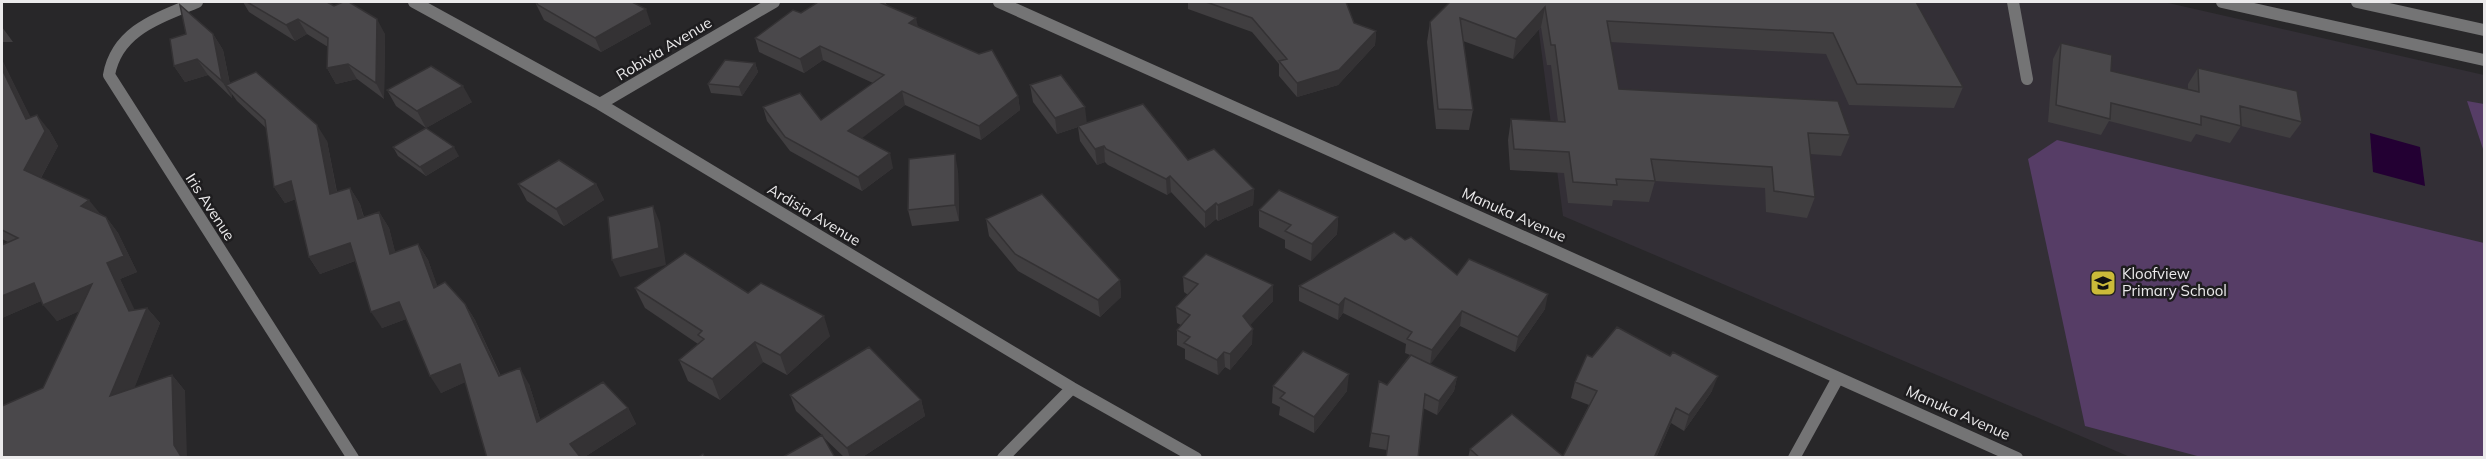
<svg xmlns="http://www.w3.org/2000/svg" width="2486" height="459" font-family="Mulish,sans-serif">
  <rect width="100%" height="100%" fill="#282729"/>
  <path fill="#332f36" d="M1535,2H2164L2484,75V457H2130L1563,216Z"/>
  <path fill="#563d66" d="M2467,101L2484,104V152Z
    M2057,140L2484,243V457H2201L2085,426L2028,159Z"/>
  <path fill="#230033" d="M2370,133L2420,147L2425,186L2373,172Z"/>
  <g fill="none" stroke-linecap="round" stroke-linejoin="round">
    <path stroke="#747475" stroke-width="12" d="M2013,2L2027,79
      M2222,2L2484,60"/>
    <path stroke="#747475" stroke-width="12" d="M197,2C159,18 117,30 109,75L353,458
      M414,2L600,104L1072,388L1196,458
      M999,2L2017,458
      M2357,2L2484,30
      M600,104L774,2
      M1003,458L1072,388
      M1794,458L1838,378"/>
  </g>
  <path fill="#403e40" d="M243,2H327L385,34L384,99L357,79L336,84L327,68L328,47L307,34L295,41L249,12Z
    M535,2H634H633L651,24L601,52L544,20Z
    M818,2H886V4L1018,96L1020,110L981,140L905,105L861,138L893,168L862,191L790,151L767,121L763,107L821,120L873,83L823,60L804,73L759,52L755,38L801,13Z
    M1188,2H1346L1354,23L1376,31L1375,45L1338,85L1297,97L1279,76V64L1252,32L1188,9Z
    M1450,2H1916L1963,87L1954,108L1849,105L1826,54L1610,42L1619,89L1850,135L1841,156L1810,154L1815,197L1807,218L1766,212L1765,188L1655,181L1649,202L1613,200L1612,206L1568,203L1564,173L1510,170L1508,140L1511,119L1558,122L1551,65H1547L1541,27L1513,59L1463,41L1473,110L1469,130L1436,129L1427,42L1430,22Z
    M2,27L13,42H2Z
    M213,34L223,50L230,84L327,141L337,192L350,188L360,204L364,217L379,212L389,228L395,252L418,244L428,260L437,286L465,304L475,320L501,376L529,384L540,419L628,408L636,424L583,458L465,382L441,393L406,319L382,328L355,261L320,274L309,257L296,199L285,203L274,187L266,128L237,101L232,94V98L208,75L185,82L174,66Z
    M2061,43L2111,71L2188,89V84L2198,68L2302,122L2290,138L2241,126L2230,143L2196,134L2191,142L2109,121L2101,135L2048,122L2053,59Z
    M2,60L30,117L49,130L58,146L41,178L106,217L118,233L137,272L120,279L134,310L147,308L160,323L134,388L172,375L185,391L43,388L79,311L57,321L41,301L2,318V245L8,242L2,239Z
    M755,63L758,72L742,96L711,93L708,84Z
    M1030,85L1087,123L1188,160L1254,189L1253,205L1218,221L1216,219L1205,228L1171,192L1167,195L1108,165L1105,162L1097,165L1080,141L1078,127L1057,134L1033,102Z
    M387,90L472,102L426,128L396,106Z
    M393,147L459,156L426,176L398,156Z
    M958,171L959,221L912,226L908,210Z
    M518,184H596L604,200L564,226L527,201Z
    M1259,210L1338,217L1337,234L1311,261L1285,248V240L1259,227Z
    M986,219L1120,280L1121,297L1100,317L1018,271L989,236Z
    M1405,240L1457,275L1545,309L1515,352L1460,326L1430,364L1457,377L1454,391L1437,415L1423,408L1387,450L1369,447L1371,433L1387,385L1410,355L1405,353L1406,344L1343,313L1338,320L1299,301V286Z
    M1183,277L1273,285V301L1250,325L1252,344L1230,370L1225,367L1218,375L1185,359V349L1177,345V330L1181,325L1177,323L1176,307L1188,295L1184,292Z
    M635,288L748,293L830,336L787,375L763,362L720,400L688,381L679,360L698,344L645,308Z
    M1575,382L1712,391L1684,431L1671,423L1656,458H1468L1470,449L1563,456L1589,405L1571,398Z
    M1273,386L1347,391L1314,433L1279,415L1280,407L1272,403Z
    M790,395L921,400L925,416L861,458H845L822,436L834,458H781L822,435L796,411Z"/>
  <path fill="#343234" d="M1545,7L1541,27L1513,59L1516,39Z
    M646,9L651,24L601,52L595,38Z
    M916,18L919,31L909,23Z
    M298,19L307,34L295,41L286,25Z
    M377,19L385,34L384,99L376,83Z
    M1376,31L1375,45L1338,85L1297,97V83Z
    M213,34L223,50L231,90L226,85L232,94V98L222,81Z
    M820,46L823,60L804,73L800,59Z
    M197,59L208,75L185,82L174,66Z
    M2,60L39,134L26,119L2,69Z
    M755,63L758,72L742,96L739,87Z
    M348,64L357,79L336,84L327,68Z
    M463,86L472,102L426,128L417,111Z
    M902,91L905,105L852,146L848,131Z
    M1018,96L1020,110L981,140L979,126Z
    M1085,107L1087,124L1057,134L1055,118Z
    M37,115L49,130L58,146L37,185L24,170Z
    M317,125L327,141L340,210L330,194Z
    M1104,146L1105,162L1097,165L1095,149Z
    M454,147L459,156L426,176L420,167Z
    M890,153L893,168L862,191L858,177Z
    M955,154L958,171L959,221L955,205Z
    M1170,176L1171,192L1167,195L1166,179Z
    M291,181L302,197L285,203L274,187Z
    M596,184L604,200L564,226L556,209Z
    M350,188L360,204L368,235L358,219Z
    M1254,189L1253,205L1218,221V205Z
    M89,200L102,216L81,206Z
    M1216,203V219L1205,228V212Z
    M653,206L660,223L666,265L620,277L612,260Z
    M379,212L389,228L400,271L390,254Z
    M106,217L118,233L137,272L120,279L141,323L147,308L160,323L125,412L110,396Z
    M1338,217L1337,234L1311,261L1312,244Z
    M350,243L360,259L320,274L309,257Z
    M418,244L428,260L444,304L434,288Z
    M1120,280L1121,297L1100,317L1098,300Z
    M34,283L48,298L2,318V296Z
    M92,284L105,300L57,321L43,305Z
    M1273,285V301L1243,332V316Z
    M1548,294L1545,309L1515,352L1518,337Z
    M1345,298L1343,313L1338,320L1339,305Z
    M399,302L409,318L382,328L371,312Z
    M465,304L475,320L508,393L499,376Z
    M1462,311L1460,326L1430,365L1432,350Z
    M824,316L830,336L787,375L780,355Z
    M1253,329L1252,344L1230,370V354Z
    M755,342L763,362L720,400L712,379Z
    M1224,352L1225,367L1218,375L1217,360Z
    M460,364L470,380L441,393L430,376Z
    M520,368L529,384L546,438L537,422Z
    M1349,374L1347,391L1314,433V417Z
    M172,375L185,391L187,458H182L174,445Z
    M1718,376L1712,391L1684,431L1689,415Z
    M1457,377L1454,391L1437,415L1439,401Z
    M921,400L925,416L861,458H850L847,448Z
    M628,408L636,424L583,458H577L570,444Z
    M1676,408L1671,423L1656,458H1654Z"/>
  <path fill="#4a484b" stroke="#343234" stroke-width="1.5" d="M247,2H327L334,6L343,2H349L377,19L376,83L348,64L327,68L328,38L298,19L286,25Z
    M536,2H632L646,9L595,38L538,5Z
    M818,2H879L916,18L909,23L979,54L992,50L1018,96L979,126L902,91L848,131L890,153L858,177L785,137L763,107L800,93L821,120L884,75L820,46L800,59L755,38L793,10L801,13Z
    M1206,2H1346L1354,23L1376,31L1339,70L1297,83L1279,61L1287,59L1252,18Z
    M1450,2H1916L1963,87L1857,84L1833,33L1607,21L1619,89L1838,101L1850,135L1808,133L1815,197L1774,191L1772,167L1651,159L1655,181L1616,179L1617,185L1573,182L1569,152L1514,149L1511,119L1565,122L1555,45H1551L1545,7L1516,39L1460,18L1473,110L1438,109L1430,22Z
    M180,5L213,34L222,81L197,59L174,66L170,39L186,34Z
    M2061,43L2112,55L2111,71L2199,92L2198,68L2297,91L2302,122L2240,106L2241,126L2201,116V125L2111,103L2110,119L2056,105Z
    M725,60L755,63L739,87L708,84Z
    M431,66L463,86L417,111L387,90Z
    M2,69L26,119L37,115L45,131L24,170L89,200L81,206L106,217L124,256L107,263L129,311L147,308L110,396L172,375L174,445L182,458H2V406L43,388L92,284L43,305L34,283L2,296V245L18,238L2,230Z
    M256,72L317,125L330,194L350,188L358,219L379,212L390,254L418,244L434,288L445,282L465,304L499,376L520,368L537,422L603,382L628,408L570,444L581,458H487L460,364L430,376L399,302L371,312L350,243L309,257L291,181L274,187L265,120L226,85Z
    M1061,75L1085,107L1055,118L1030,85Z
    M1143,104L1188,160L1214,149L1254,189L1218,205L1216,203L1205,212L1170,176L1166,179L1106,149L1104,146L1095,149L1078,126Z
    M426,128L454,147L420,167L393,147Z
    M955,154V205L908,210L909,159Z
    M559,160L596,184L556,209L518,184Z
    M1279,190L1338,217L1312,244L1285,231L1291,225L1259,210Z
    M1042,194L1120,280L1098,300L1015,254L986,219Z
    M653,206L659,248L612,260L608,217Z
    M1394,232L1405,240L1411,237L1457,275L1469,259L1548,294L1518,337L1462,311L1432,350L1407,339L1412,332L1345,298L1339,305L1299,286Z
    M685,253L748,293L761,283L824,316L780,355L755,342L712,379L679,360L704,339L698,335L702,331L635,288Z
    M1206,254L1273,285L1243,316L1253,329L1230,354L1224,352L1217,360L1184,343L1190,337L1177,330L1190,315L1176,307L1198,284L1183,277Z
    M1617,327L1670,356L1673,352L1718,376L1689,415L1676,408L1654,458H1480L1470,449L1512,414L1563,456L1597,391L1575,382L1587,355L1592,357Z
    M869,347L921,400L847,448L790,395Z
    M1303,351L1349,374L1314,417L1280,398L1285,393L1273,386Z
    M1411,355L1457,377L1439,401L1425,394L1418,458H1386L1389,436L1371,433L1379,381L1387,385Z
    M822,435L834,456L831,458H781Z
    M703,454L705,458H697Z"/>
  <defs>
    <g id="school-square" transform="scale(1.35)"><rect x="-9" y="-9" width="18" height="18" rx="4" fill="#cbba39" stroke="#1e1d1f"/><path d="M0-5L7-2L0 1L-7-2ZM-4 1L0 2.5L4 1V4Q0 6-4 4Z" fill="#111"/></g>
  </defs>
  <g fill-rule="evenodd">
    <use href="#school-square" x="2103" y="283"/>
  </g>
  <g text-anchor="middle" stroke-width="5" stroke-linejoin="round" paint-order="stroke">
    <g font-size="15" fill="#ebeaeb" stroke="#1e1d1f">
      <text transform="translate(664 49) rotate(-31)" y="5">Robivia Avenue</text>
      <text transform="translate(210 207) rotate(57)" y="5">Iris Avenue</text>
      <text transform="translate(814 215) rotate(31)" y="5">Ardisia Avenue</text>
      <text transform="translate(1514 215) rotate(24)" y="5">Manuka Avenue</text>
      <text transform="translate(1958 413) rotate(24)" y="5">Manuka Avenue</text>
    </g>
    <g font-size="15" fill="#ebeaeb" stroke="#1e1d1f" text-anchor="start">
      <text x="2122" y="279">Kloofview<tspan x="2122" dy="17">Primary School</tspan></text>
    </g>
  </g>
  <rect width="2486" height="459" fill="none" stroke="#ebeaeb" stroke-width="6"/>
</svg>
